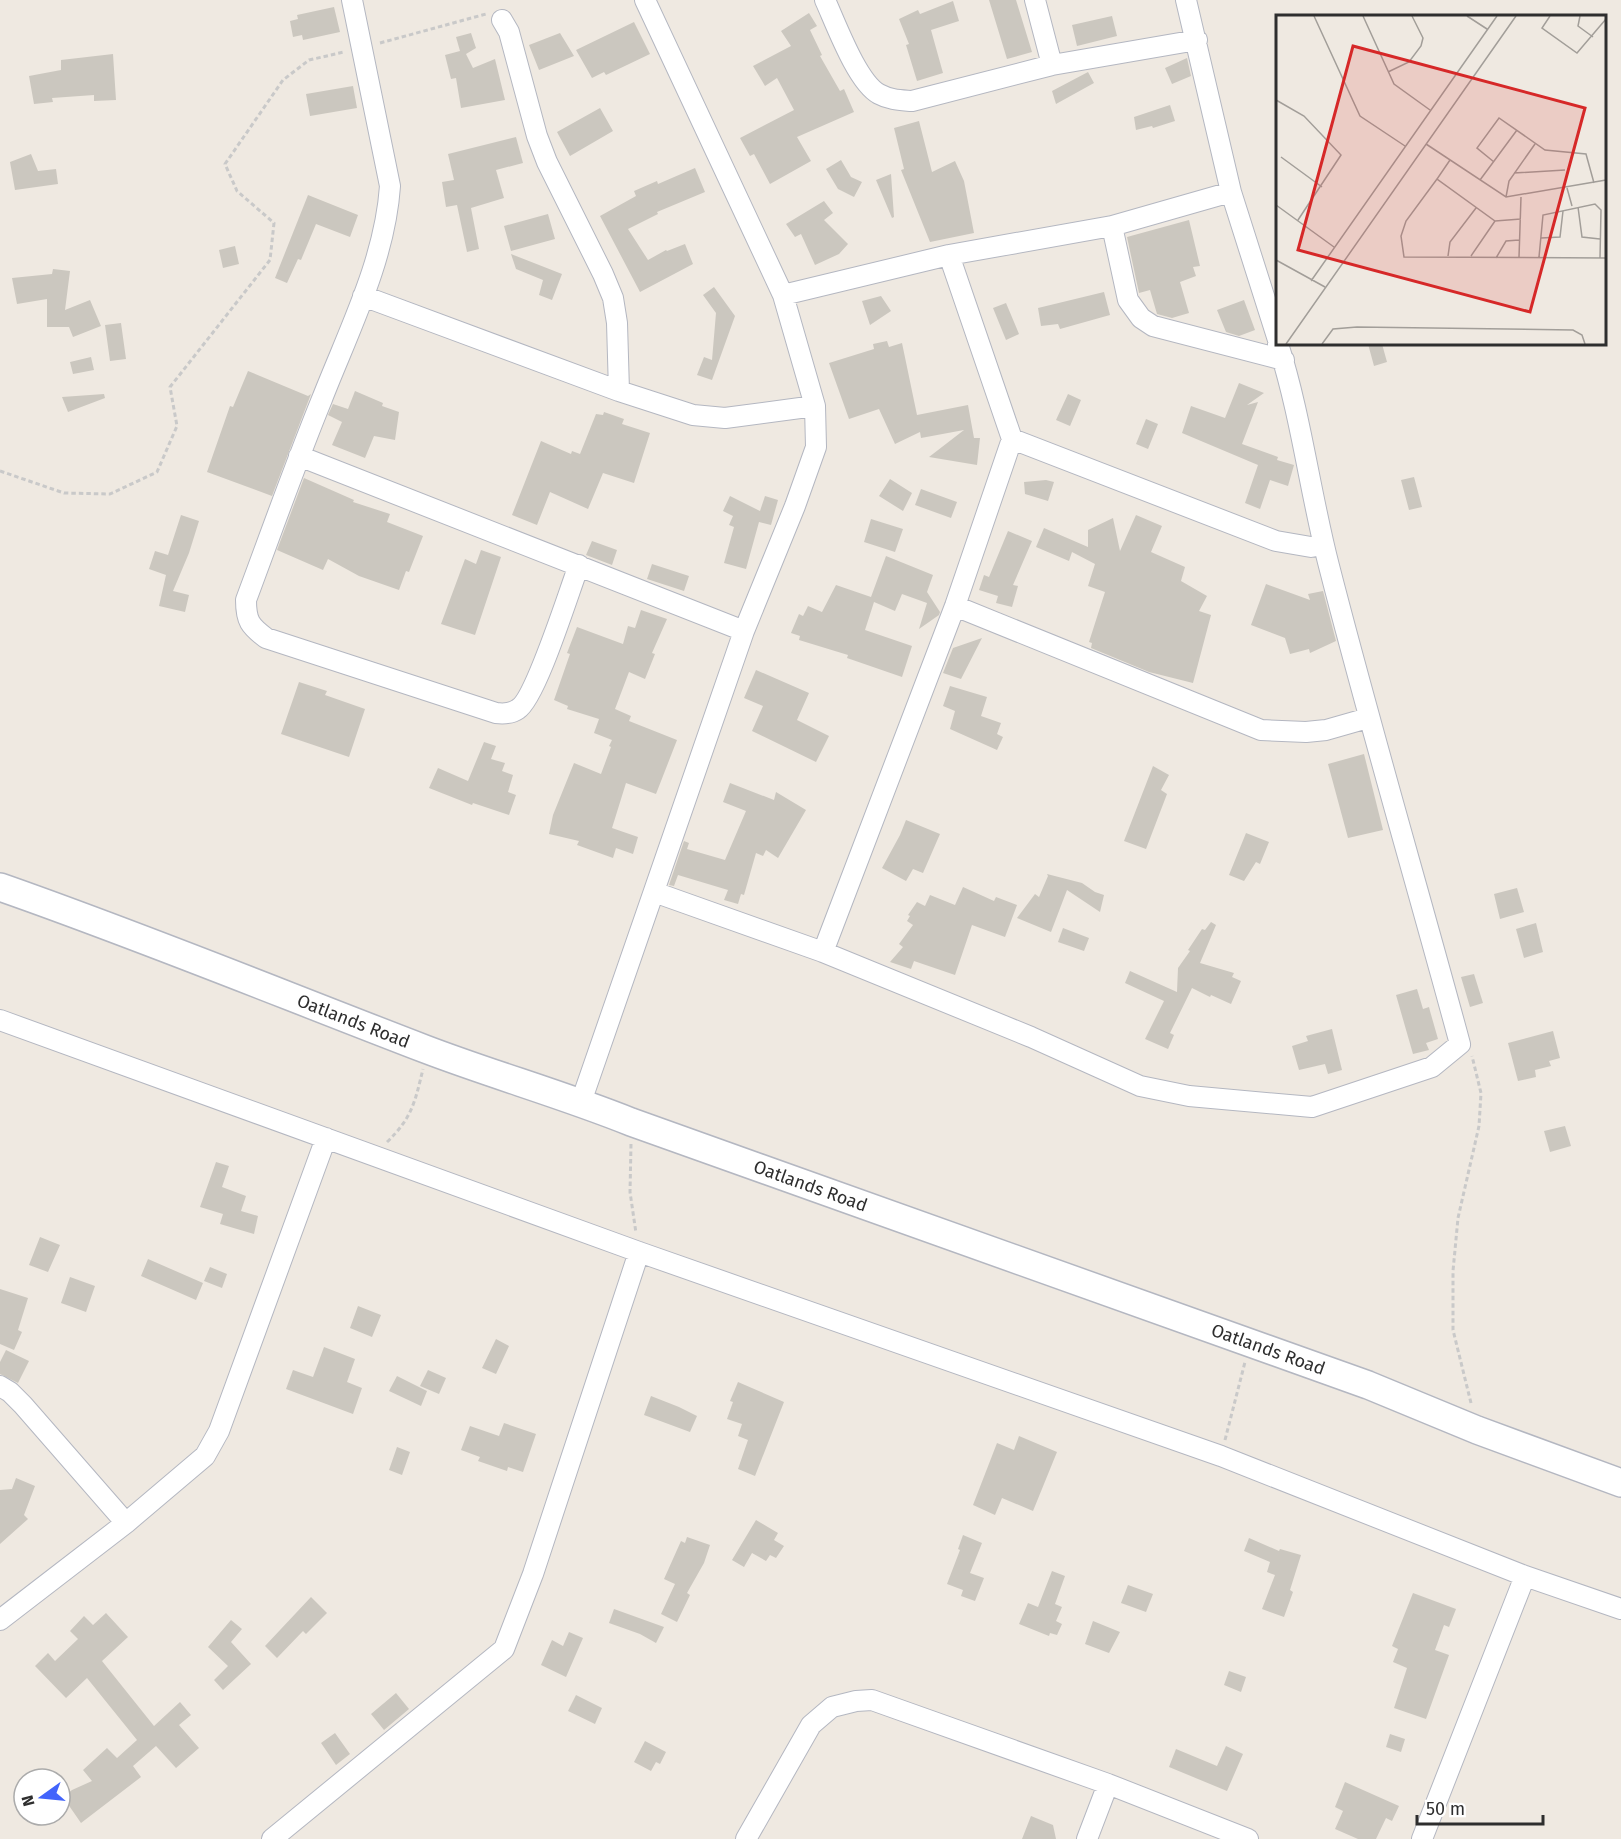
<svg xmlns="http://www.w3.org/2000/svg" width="1621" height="1839" font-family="'Fira Sans',sans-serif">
  <rect width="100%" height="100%" fill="#efe9e1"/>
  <path fill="#cbc7bf" d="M989,0H1016L1032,52L1007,59Z
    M953,1L959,21L931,30L943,73L917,81L906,45L909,44L899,19L918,10L920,14Z
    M334,7L340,32L303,40L302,35L293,37L290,21L298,19L297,15Z
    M809,13L817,26L810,30L822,55L820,56L840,91L844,89L854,112L797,137L811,161L770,184L754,154L750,156L740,138L794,110L777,78L765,86L753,66L791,46L781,31Z
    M1112,16L1117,36L1077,46L1072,25Z
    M634,22L650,54L606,75L604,72L592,78L576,50Z
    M471,33L476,48L466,54L473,68L495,59L505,100L461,108L456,78L451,79L445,55L460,51L456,37Z
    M560,33L574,56L539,70L529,45Z
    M113,54L116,100L94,101V95L52,98L53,102L34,104L29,76L61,70V60Z
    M1187,58L1191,76L1172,84L1165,68Z
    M1088,72L1094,83L1056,104L1052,91Z
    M353,86L357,108L310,116L306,94Z
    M1170,105L1175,121L1153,128L1152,126L1136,130L1134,117Z
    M600,108L613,131L570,156L557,132Z
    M919,121L932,172L955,161L964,181L974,233L930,242L901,170L904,169L894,128Z
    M516,137L523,163L496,170L504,198L471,208L479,249L467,252L457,205L446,207L442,182L454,180L448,154Z
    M31,154L38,171L56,169L58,184L15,190L10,162Z
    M841,160L851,177L862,182L854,197L838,189L826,169Z
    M695,168L705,192L657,212L658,214L628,229L648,260L666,250L667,251L685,244L693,264L640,292L600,216L636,196L634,191L657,181L658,184Z
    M891,174L894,217L892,218L876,180Z
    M308,195L358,215L350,237L316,224L301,260L298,259L287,283L275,278Z
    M824,201L833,213L824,220L848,244L839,254L815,265L801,234L795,237L786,224Z
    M548,214L555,239L511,251L504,226Z
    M1189,220L1200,266L1193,267L1196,276L1180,282L1189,313L1172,318L1157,314L1150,290L1139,293L1127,237Z
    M235,246L239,264L223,268L219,250Z
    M511,254L562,274L552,300L539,295L543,280L516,269Z
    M53,269L70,271L65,310L90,300L101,326L73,337L69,327H47V299L17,304L12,278L52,274Z
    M714,287L735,316L712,380L697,375L704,357L712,360L716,313L703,295Z
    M1104,292L1110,315L1060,329L1058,324L1041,326L1038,308Z
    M881,296L891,311L870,325L862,301Z
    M1244,300L1255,330L1239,336L1226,332L1217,310Z
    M1006,303L1019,334L1006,340L993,308Z
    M121,323L126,359L110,361L105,325Z
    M887,341L889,347L902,343L917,415L968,405L974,438H980L977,465L929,457L964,430L921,438L920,432L895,444L879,409L849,419L829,363L874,349L873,344Z
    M1368,344H1382L1387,362L1374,366Z
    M91,357L94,370L73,374L70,362Z
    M248,371L308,396L311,394L272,496L207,472L230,406L233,407Z
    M1239,383L1264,393L1247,405L1258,402L1242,444L1278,457L1277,460L1294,465L1288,486L1270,480L1260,509L1245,503L1258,465L1182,433L1191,406L1225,418Z
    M355,391L383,403L382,406L399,412L395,440L374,436L365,458L332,445L342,422L328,415L333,404L348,409Z
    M104,394L105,398L68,412L62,397Z
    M1068,394L1081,400L1070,426L1056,420Z
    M604,412L624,419L622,424L650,433L634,483L603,473L588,509L550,492L537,525L512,515L541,441L571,454L572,451L580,454L596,414L603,415Z
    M1146,419L1158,424L1148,449L1136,444Z
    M1414,477L1422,507L1409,510L1401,480Z
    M304,478L354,500L353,502L390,514L387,522L423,536L409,572L406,571L399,590L359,576L328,559L323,570L277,550Z
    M890,479L912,493L903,511L879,496Z
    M1046,480L1054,482L1048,501L1025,494L1024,482Z
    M921,489L957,502L951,518L915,505Z
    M730,496L760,511L765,496L778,500L771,525L759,522L746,569L724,563L734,527L729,525L733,516L723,511Z
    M181,515L199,521L189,553L173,591L189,595L185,612L159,606L166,575L149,569L155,551L168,555Z
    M1136,515L1162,526L1151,552L1185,567L1181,581L1207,596L1199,611L1211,615L1193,683L1149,672L1091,648L1092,643L1089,642L1105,592L1088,586L1095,564L1072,552L1069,561L1036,547L1044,528L1088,547V530L1113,518L1120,551Z
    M871,519L903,529L895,552L864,542Z
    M1008,531L1032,541L1013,585L1018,586L1012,607L996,603L998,596L979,590L984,575L989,577Z
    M592,541L617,550L612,565L586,555Z
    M481,550L501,557L475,635L441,624L465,559L476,564Z
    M886,556L933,575L927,592L940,612L939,615L919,629L927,603L902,594L895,611L874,602L865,630L912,646L902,677L847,658L848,655L799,640L800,636L791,633L799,614L803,616L808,606L822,612L836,585L871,597Z
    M652,564L689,576L684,591L647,579Z
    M1266,584L1310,600L1308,594L1323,591L1336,641L1310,653L1309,649L1290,654L1285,638L1251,625Z
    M641,610L667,619L652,653L655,654L645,679L629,672L615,709L631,716L629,721L677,740L656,794L626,783L612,828L638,837L633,854L616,848L613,858L577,845L579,841L549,834L553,815L574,763L601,774L611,747L609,746L612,740L594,733L599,719L567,709L568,706L554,700L570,654L567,653L577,627L623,644L628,626L635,628Z
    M982,638L961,679L943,673L953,648Z
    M756,670L809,693L797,720L829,736L816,762L752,731L763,706L744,698Z
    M299,682L327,691L325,695L365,709L349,757L281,734Z
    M950,686L987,697L981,716L1001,723L997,734L1003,737L997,750L950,729L955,711L943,706Z
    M484,742L496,746L491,759L505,763L502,771L513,775L508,792L516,795L509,815L473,803L472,805L429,788L438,768L468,781Z
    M1364,754L1383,830L1348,838L1328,764Z
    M1153,766L1169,775L1161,790L1167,794L1146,849L1124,841Z
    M730,783L774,800L776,792L806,810L778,858L766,850L763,856L756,853L744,895L741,894L738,904L724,900L728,890L678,875L674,886L669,885L684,841L689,843L687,849L725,860L746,811L723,802Z
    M906,820L940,834L923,873L913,869L906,881L882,868L900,835Z
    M1246,833L1269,842L1260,864L1256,862L1244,881L1229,875Z
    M1047,874L1082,883L1095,892L1104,895L1100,912L1067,890L1051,932L1017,918L1035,894L1039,897L1048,876Z
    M963,887L994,901L996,897L1017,905L1005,937L972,925L955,975L914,961L911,969L890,962L903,947L899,944L913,925L907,921L910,916L908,915L917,902L925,906L930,895L955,905Z
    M1517,888L1524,912L1500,919L1494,894Z
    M1211,922L1216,925L1200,963L1234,973L1232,977L1241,981L1231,1004L1211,995L1210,997L1192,988L1170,1033L1174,1035L1168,1049L1145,1039L1164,1001L1125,983L1130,971L1177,992L1178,968L1190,951L1188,950L1202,929L1205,930Z
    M1536,923L1543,952L1524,958L1516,929Z
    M1063,928L1089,938L1084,951L1058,942Z
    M1474,974L1483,1003L1470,1007L1461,977Z
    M1417,989L1423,1009L1429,1007L1430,1011L1438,1039L1426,1043L1429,1050L1413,1054L1396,995Z
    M1332,1029L1342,1070L1328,1074L1325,1064L1299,1070L1292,1046L1308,1041L1306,1036Z
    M1553,1031L1560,1058L1549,1061L1551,1066L1535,1070L1536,1077L1518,1081L1508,1043Z
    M1565,1126L1571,1146L1550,1152L1544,1131Z
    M216,1162L229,1166L222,1187L246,1196L241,1211L258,1216L254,1234L220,1224L223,1214L200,1207Z
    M40,1237L60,1245L48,1272L29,1265Z
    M148,1259L203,1283L196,1300L141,1276Z
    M210,1267L227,1274L222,1288L204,1281Z
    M70,1277L95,1286L86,1312L61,1303Z
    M0,1289L28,1298L18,1330L22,1332L14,1350L0,1344Z
    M358,1306L381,1315L372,1337L350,1328Z
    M496,1339L509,1346L496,1374L482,1368Z
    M324,1347L355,1359L347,1382L362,1388L353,1414L286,1389L293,1370L313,1377Z
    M6,1350L29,1361L18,1383L0,1374V1362Z
    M428,1370L446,1378L439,1394L420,1386Z
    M397,1376L427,1391L421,1406L389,1391Z
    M738,1382L784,1402L755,1476L738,1469L748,1440L738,1436L742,1424L727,1419L733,1402L730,1401Z
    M651,1396L679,1407L697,1416L690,1432L644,1415Z
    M504,1423L536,1434L523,1472L508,1467L507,1471L478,1461L480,1457L461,1450L470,1426L499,1436Z
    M1019,1436L1057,1452L1033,1511L1002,1498L995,1515L973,1505L997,1443L1014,1450Z
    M397,1447L410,1452L402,1475L389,1470Z
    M16,1478L35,1486L24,1515L28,1519L0,1544V1490L12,1489Z
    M756,1520L778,1533L774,1540L784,1546L776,1558L770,1555L766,1561L752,1553L744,1567L732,1560Z
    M963,1535L982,1543L970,1573L984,1578L975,1601L961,1596L963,1590L947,1584L960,1550L958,1549Z
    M687,1537L710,1545L704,1563L687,1593L690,1595L677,1622L661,1614L675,1584L664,1579L681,1541L685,1543Z
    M1249,1538L1279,1551L1280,1549L1301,1555L1290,1590L1293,1592L1284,1617L1262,1609L1275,1575L1267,1572L1270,1562L1244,1551Z
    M1052,1571L1065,1576L1055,1604L1062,1607L1056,1621L1062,1624L1057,1635L1050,1633L1049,1636L1019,1624L1028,1603L1038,1607Z
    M1128,1585L1153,1594L1146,1612L1121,1603Z
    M1413,1593L1456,1609L1449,1627L1444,1625L1435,1650L1449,1655L1426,1719L1394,1708L1407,1668L1393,1662L1398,1649L1392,1646Z
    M311,1597L327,1613L306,1634L303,1631L277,1658L265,1646Z
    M614,1609L664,1627L656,1643L640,1634L609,1623Z
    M106,1613L128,1637L102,1661L154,1726L180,1702L191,1715L179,1725L199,1748L176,1768L156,1746L133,1766L141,1777L81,1823L63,1797L72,1790L92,1781L83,1770L107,1748L117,1758L137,1740L87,1678L66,1698L35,1666L48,1653L55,1661L78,1639L70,1631L84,1616L93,1625Z
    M231,1620L242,1629L231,1642L251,1664L223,1690L214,1680L228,1666L208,1647Z
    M1093,1621L1120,1632L1109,1653L1085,1644Z
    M569,1632L583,1638L566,1677L541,1665L552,1640L563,1646Z
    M1229,1671L1246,1677L1241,1692L1224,1685Z
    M396,1693L409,1709L384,1730L371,1714Z
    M576,1695L602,1708L595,1724L568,1711Z
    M335,1733L350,1754L336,1765L321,1743Z
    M1390,1734L1405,1739L1401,1752L1386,1747Z
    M645,1741L666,1752L660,1764L656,1762L651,1771L634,1762Z
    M1226,1746L1243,1754L1227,1791L1169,1767L1176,1749L1217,1766Z
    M1345,1782L1399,1806L1392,1821L1386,1818L1376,1839H1358L1335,1829L1343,1811L1335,1807Z
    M1031,1816L1053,1825L1056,1839H1022Z"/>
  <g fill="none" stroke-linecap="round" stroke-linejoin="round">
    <g stroke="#b4b7c1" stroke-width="22">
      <path id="street" d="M352,0L390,186C385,260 349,330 322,399C295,465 271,533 246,600C246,621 250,626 266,638L496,713C504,714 511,714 518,709C536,698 569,591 579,565
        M825,0C836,24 857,82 879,94C890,100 900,100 912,101L1052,65L1197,40
        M1035,0L1052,65
        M1186,0L1231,192L1278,340
        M502,20L509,32L537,136L547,162L603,274L613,298L617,323L619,391
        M1112,226L1128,300L1141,318L1153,326L1284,360
        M783,295L949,255L1112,226L1231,192
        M363,296L619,391L693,415L725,418L815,406
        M1012,439L1276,541L1311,547L1323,545
        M299,456L744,631
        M955,606L1261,730L1306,732L1326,730L1368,718
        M654,892L823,952L955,606L1012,439L949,255
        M823,952L1031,1037L1140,1086L1189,1096L1312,1107L1432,1067L1460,1044C1417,885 1370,726 1329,566C1310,493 1301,415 1278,344
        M0,1020L639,1252L1221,1456L1525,1576L1621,1609
        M581,1102L744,631L795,506L816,447L815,406L783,295L645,0
        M0,1386L10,1392L23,1405L126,1523
        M0,1620L126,1523L205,1456L219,1431L326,1138
        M272,1839L504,1649L533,1574L639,1252
        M746,1839L811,1725L832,1707L856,1701L872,1700L1108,1784L1248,1839
        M1087,1839L1108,1784
        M1422,1839L1525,1576"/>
    </g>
    <g stroke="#b4b7c1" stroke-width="30">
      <g id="secondary">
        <path id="s1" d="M0,887C143,937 284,995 425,1049C493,1075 564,1095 631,1122L1368,1385L1477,1430L1621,1483"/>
      </g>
    </g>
    <path stroke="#c9c9c9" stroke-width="3" stroke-dasharray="4.5 3" stroke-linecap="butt" d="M380,43L486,14
      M0,471L64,493L110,494L157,472L177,426L170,387L270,260L274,223L237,191L225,164L283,80L309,60L344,52
      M387,1142C412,1118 415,1102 423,1069
      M631,1144L630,1192L636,1233
      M1471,1403L1453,1330V1271L1458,1218L1479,1126L1481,1093L1472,1056
      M1225,1440L1245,1362"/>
    <use href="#street" stroke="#fff" stroke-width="20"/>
    <use href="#secondary" stroke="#fff" stroke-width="27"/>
  </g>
  <g text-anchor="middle" stroke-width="4.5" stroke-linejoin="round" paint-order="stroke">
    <g font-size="18" fill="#2e2e2e" stroke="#fff">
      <text dy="6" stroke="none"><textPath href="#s1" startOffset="378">Oatlands Road</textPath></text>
      <text dy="6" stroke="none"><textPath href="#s1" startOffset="864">Oatlands Road</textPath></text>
      <text dy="6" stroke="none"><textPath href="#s1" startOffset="1350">Oatlands Road</textPath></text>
    </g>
  </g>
  <g transform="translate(1276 15)">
    <rect width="330" height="330" fill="#efe9e1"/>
    <path fill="none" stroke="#a29e99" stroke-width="1.5" d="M38,1L84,101L129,131M87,1L118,69L154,95M191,1L211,14M274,1L266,13L301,38L330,4M304,1L302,11L317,22M112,57L133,47L145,31L147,23L136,1M0,85L28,101L65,140L22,205M150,129L230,182L330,165M5,142L46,172M174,145L161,164L219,206L245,204M218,147L201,133L223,103L269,135L310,139L318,168M238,158L289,155M161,164L130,206L125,221L128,242L330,243M204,165L241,115M291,173L296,191M230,182L233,166L259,129M0,190L58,232M302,192L306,222L324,224M265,223L284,222L287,196M172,241L174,227L200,193M195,241L219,206M243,242L245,182M263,242L267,200L319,189L325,195L324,243M220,243L230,226L243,225M0,245L49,272M35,266L221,1M10,329L240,1M46,329L57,314L81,312L297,315L306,320L309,329"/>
    <path fill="#d62828" fill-opacity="0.15" stroke="#d62828" stroke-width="3" d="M77,31L309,93L254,297L22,235Z"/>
    <rect width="330" height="330" fill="none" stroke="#2e2e2e" stroke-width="3"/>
  </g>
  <g transform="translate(42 1797) rotate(255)"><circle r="28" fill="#ffffff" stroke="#ababab" stroke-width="1.5"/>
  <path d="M0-4.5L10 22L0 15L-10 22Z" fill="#4264fb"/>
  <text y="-9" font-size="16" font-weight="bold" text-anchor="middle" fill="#2e2e2e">N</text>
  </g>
  <path d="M1417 1815v9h126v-9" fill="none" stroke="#2e2e2e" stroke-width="3"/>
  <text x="1426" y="1815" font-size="18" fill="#2e2e2e" stroke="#ffffff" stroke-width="4.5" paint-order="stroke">50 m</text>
</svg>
